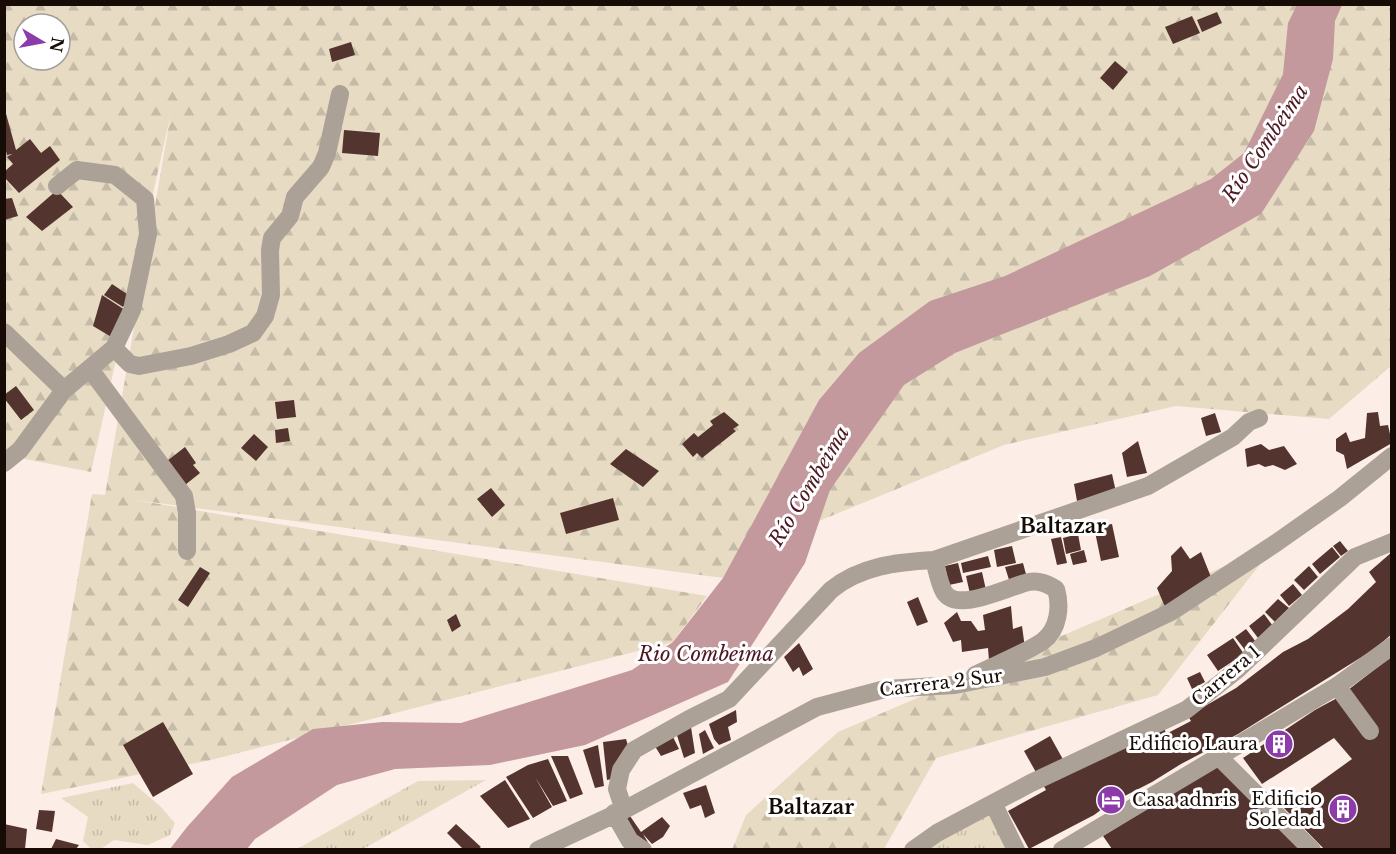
<svg xmlns="http://www.w3.org/2000/svg" width="1396" height="854" font-family="'Libre Baskerville',serif">
  <defs>
    <pattern id="forest-firs" width="22" height="20" patternUnits="userSpaceOnUse" patternTransform="scale(1.5)"><rect width="22" height="20" fill="#e7dcc3"/><path d="M5 1l3.5 6h-7zM16 11l3.5 6h-7z" fill="#c5bba6"/></pattern>
    <pattern id="park-tufts" width="24" height="20" patternUnits="userSpaceOnUse" patternTransform="scale(1.5)"><rect width="24" height="20" fill="#e7dcc3"/><path d="M3 7l-1-3M5 7V3M7 7l1-3M15 17l-1-3M17 17v-4M19 17l1-3" fill="none" stroke="#c5bba6"/></pattern>
  </defs>
  <rect width="100%" height="100%" fill="#fceee6"/>
  <path fill="url(#forest-firs)" fill-rule="evenodd" d="M4,5H1391V366L1329,419L1176,406L1004,445L819,521L723,578L135,500L707,596L673,642L211,760L41,794L92,494L105,495L171,113L91,472L5,455ZM24,24H60V60H24Z
    M1276,544L1158,695L936,758L884,849L732,850L746,815L838,732Z"/>
  <path fill="url(#park-tufts)" d="M486,780L363,849H297L418,781Z
    M133,783L160,806L175,823L170,835L148,845L114,840L101,849H91L83,841L88,817L61,798Z
    M993,803L1016,850H913Z"/>
  <path fill="#c3999d" d="M1297,5H1342L1335,21L1333,59L1314,131L1261,214L1150,276L955,353L904,385L830,490L805,563L728,682L585,745L490,765L395,769L337,785L255,839L247,849H170L187,827L232,777L313,729L382,722L461,723L632,670L673,642L723,578L819,400L859,353L930,301L1005,276L1211,179L1244,153L1283,74L1288,23Z"/>
  <path fill="#54342f" d="M1217,12L1222,23L1202,32L1197,20Z
    M1192,16L1200,33L1173,44L1165,27Z
    M351,42L355,55L332,62L329,49Z
    M1115,61L1128,72L1113,90L1100,78Z
    M5,110L16,150L30,139L41,153L50,146L60,160L19,193L4,177V172L13,164L7,157L12,154L7,155L4,144Z
    M344,130L380,133L378,156L342,153Z
    M57,190L73,207L42,231L26,217Z
    M12,198L18,216L4,220V199Z
    M112,284L130,296L123,307L104,295Z
    M102,295L125,310L113,338L93,326Z
    M16,386L34,410L21,420L4,398V395Z
    M294,400L296,417L277,419L275,402Z
    M724,412L739,425L733,429L736,431L702,458L697,453L693,457L682,444L694,433L698,437L713,425L710,421Z
    M1378,412L1380,426L1388,425L1392,443L1347,469L1344,455L1336,451V439L1346,432L1350,442L1365,438L1367,413Z
    M1215,413L1221,432L1206,436L1201,418Z
    M288,428L290,441L276,443L275,430Z
    M254,434L268,447L256,461L241,448Z
    M1138,441L1147,473L1127,477L1122,453Z
    M1261,444L1269,450L1284,446L1297,464L1285,470L1273,465L1265,467L1259,464L1247,467L1245,449Z
    M185,447L196,463L193,465L200,473L185,485L167,461Z
    M626,449L659,471L643,487L610,464Z
    M1112,474L1116,492L1077,501L1074,484Z
    M491,488L505,505L492,517L477,499Z
    M613,498L619,520L566,534L560,513Z
    M1112,524L1119,557L1101,561L1094,527Z
    M1078,534L1081,550L1066,554L1063,538Z
    M1061,537L1067,563L1057,565L1051,539Z
    M1340,541L1348,551L1341,556L1333,546Z
    M1012,546L1016,563L997,567L994,550Z
    M1181,546L1190,559L1201,552L1211,577L1165,607L1157,588L1172,571L1171,556Z
    M1332,547L1340,557L1320,574L1312,564Z
    M1084,550L1087,562L1073,565L1070,554Z
    M1392,552V634L1373,650L1238,734L1181,764L1152,782L1109,804L1094,815L1029,849L1008,811L1046,790L1024,751L1050,736L1070,772L1164,727L1166,734L1191,721L1188,716L1236,688L1283,652L1308,639L1348,609L1376,582L1369,572Z
    M988,556L991,567L963,573L961,563Z
    M958,563L963,582L949,585L945,566Z
    M1023,563L1027,578L1010,583L1005,567Z
    M1309,566L1318,577L1304,590L1294,580Z
    M200,567L210,573L188,607L178,600Z
    M982,572L986,590L970,594L966,576Z
    M1293,584L1302,595L1289,606L1280,595Z
    M918,597L928,622L917,626L907,602Z
    M1278,599L1289,608L1275,622L1265,612Z
    M1011,606L1013,629L1022,626L1025,648L989,661L988,648L962,652L961,640L953,642L944,623L957,612L961,621H971L978,631L985,630L983,615Z
    M456,614L461,626L452,632L447,620Z
    M1264,614L1273,626L1258,638L1249,626Z
    M1246,629L1256,642L1245,650L1235,637Z
    M1233,638L1244,654L1218,671L1207,655Z
    M799,643L813,669L803,676L799,667L793,672L784,657Z
    M1392,656V849H1324L1284,808L1352,759L1334,738L1262,784L1243,758L1315,710L1339,697Z
    M1200,672L1205,682L1192,689L1187,678Z
    M736,710L737,722L728,727L731,740L719,745L714,739L709,724Z
    M163,722L193,774L153,797L123,745Z
    M691,727L695,753L684,758L676,732Z
    M705,730L714,748L703,754L699,734Z
    M672,735L679,749L661,756L653,743Z
    M626,739L630,752L616,778L607,780L603,742Z
    M598,745L604,786L595,788L583,750Z
    M551,756H568L583,794L570,799Z
    M548,759L567,801L553,806L535,777L552,807L533,818L506,777L528,765Z
    M1220,764L1302,849H1112L1103,836Z
    M505,780L530,819L508,828L480,796Z
    M706,785L715,813L705,818L701,805L690,809L683,793Z
    M39,810L55,811L52,832L36,829Z
    M630,816L641,832L662,817L670,826L663,837L652,844L643,834L650,846L617,823Z
    M4,824L27,829L25,849L4,848Z
    M456,824L481,847L478,849H463L447,833Z
    M56,839L79,845L76,849H51Z"/>
  <g fill="none" stroke-linecap="round" stroke-linejoin="round">
    <path stroke="#aca196" stroke-width="18" d="M4,332L64,390
      M114,348L130,364L139,366L191,356L229,344L253,333L265,316L271,295L270,250L272,238L290,216L295,197L321,167L327,153L340,94
      M90,369L184,496L187,513V551
      M4,463L20,450L64,390L114,348L132,310L148,234L145,199L115,175L77,170L57,186
      M934,560C937,570 939,583 944,592C957,614 1009,586 1029,582C1039,580 1047,584 1056,589C1061,606 1059,629 1043,641C1026,653 995,665 975,675
      M1337,686L1370,731
      M1219,757L1312,850
      M993,803L1016,850
      M624,810L617,789L621,770L634,750L689,719L729,699L831,590C860,566 897,562 934,560L1148,486L1233,437L1249,422L1259,418
      M614,813L630,841L643,850
      M538,850L624,810L817,707L885,689L955,685L1045,667L1096,648L1171,612L1276,543L1340,498L1392,456
      M913,850L937,833L1031,783L1186,710L1237,670L1355,557L1392,542
      M1062,850L1337,686L1392,646"/>
  </g>
  <defs>
    <g id="building-disc" transform="scale(1.5)"><circle r="9.5" fill="#8d3bab" stroke="#fff"/><path d="M-4-6H4V6H1V3H-1V6H-4ZM-2.5-4.3h1.7v1.8h-1.7ZM.8-4.3h1.7v1.8H.8ZM-2.5-1h1.7V.8h-1.7ZM.8-1h1.7V.8H.8Z" fill="#fff"/></g>
    <g id="hotel-disc" transform="scale(1.5)"><circle r="9.5" fill="#8d3bab" stroke="#fff"/><path d="M-6-4.5h1.5V1H6V5H4.5V3h-9V5H-6ZM-4 0a1.8 1.8 0 1 1 3.6 0ZM.5 0V-2.5h3Q6-2.5 6 0Z" fill="#fff"/></g>
  </defs>
  <g fill-rule="evenodd">
    <use href="#building-disc" x="1279" y="744"/>
    <use href="#hotel-disc" x="1111" y="800"/>
    <use href="#building-disc" x="1343" y="809"/>
  </g>
  <g text-anchor="middle" stroke-width="6" stroke-linejoin="round" paint-order="stroke">
    <g font-size="18" fill="#160b05" stroke="#fff">
      <text transform="translate(1226 676) rotate(-40)" y="6">Carrera 1</text>
      <text transform="translate(941 683) rotate(-7)" y="6">Carrera 2 Sur</text>
    </g>
    <g font-size="18" fill="#160b05" stroke="#fff" text-anchor="end">
      <text x="1258" y="750">Edificio Laura</text>
      <text x="1322" y="805">Edificio<tspan x="1322" dy="21">Soledad</tspan></text>
      <text x="1132" y="806" text-anchor="start">Casa adnris</text>
    </g>
    <g font-size="20" font-style="italic" fill="#4e1823" stroke="#fff">
      <text transform="translate(1265 143) rotate(-56)" y="7">Río Combeima</text>
      <text transform="translate(809 486) rotate(-59)" y="7">Río Combeima</text>
      <text x="706" y="661">Rio Combeima</text>
    </g>
    <g font-size="20" font-weight="bold" fill="#160b05" stroke="#fff">
      <text x="1063" y="533">Baltazar</text>
      <text x="811" y="814">Baltazar</text>
    </g>
  </g>
  <rect width="1396" height="854" fill="none" stroke="#160b05" stroke-width="12"/>
  <g transform="translate(42 42) rotate(100)"><circle r="28" fill="#ffffff" stroke="#a29d9b" stroke-width="1.5"/>
  <path d="M0-4.5L10 22L0 15L-10 22Z" fill="#8d3bab"/>
  <text y="-9" font-size="16" font-weight="bold" text-anchor="middle" fill="#160b05">N</text>
  </g>
</svg>
